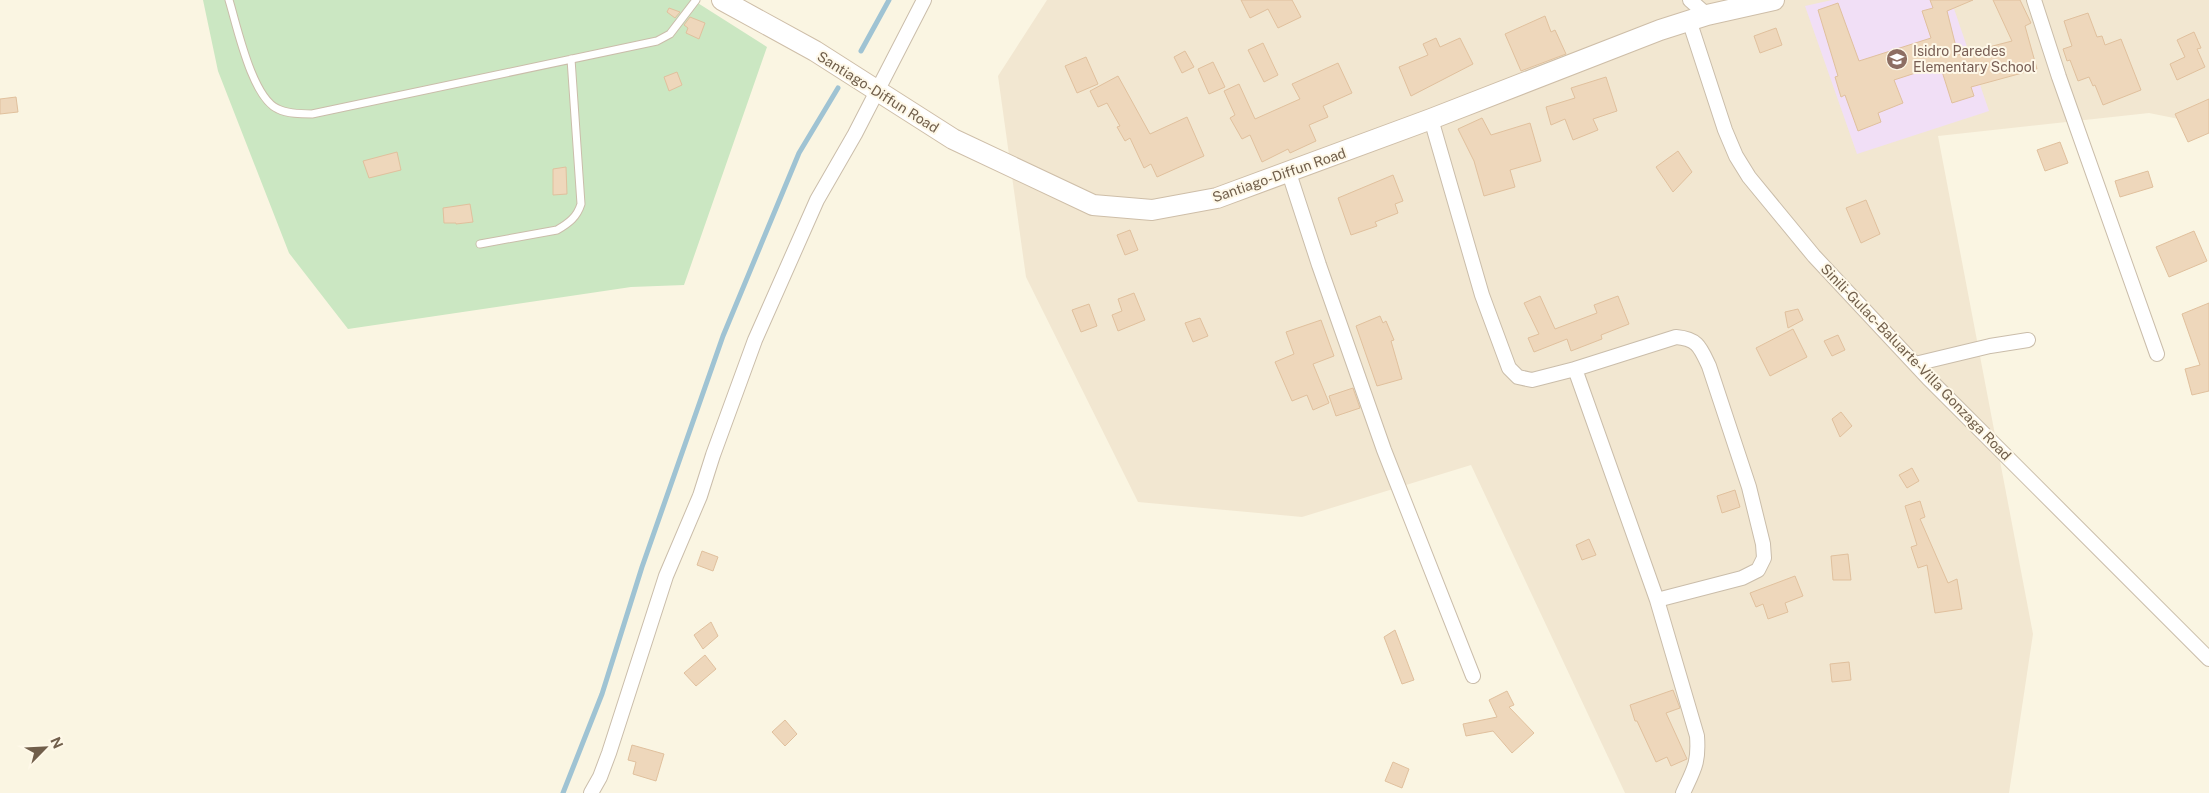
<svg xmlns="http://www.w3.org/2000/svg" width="2209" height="793" font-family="'Public Sans',sans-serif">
  <rect width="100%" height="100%" fill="#faf5e2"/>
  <path fill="#f2e7d1" d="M1047,0H2209V125L2149,113L1938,136L2033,634L2009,793H1625L1471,465L1302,517L1138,502L1026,277L998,76Z"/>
  <path fill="#f1dff6" d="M1832,0H1951L1989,111L1857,154L1805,6Z"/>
  <path fill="#cbe7c2" d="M203,0H693L767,47L684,285L631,287L348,329L289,253L218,71Z"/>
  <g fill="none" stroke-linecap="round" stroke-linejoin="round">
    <path stroke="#9fc3d3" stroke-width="5" d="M861,51L889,0
      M563,793L602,694L642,567L723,336L799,153L838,88"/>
  </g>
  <path fill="#eed7bb" stroke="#e0c09d" d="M1241,0H1292L1301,17L1278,28L1268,9L1250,18Z
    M1930,0H1973L1947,11L1958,55L2012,41L1993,0H2020L2031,23L2025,26L2037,69L1971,87L1974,96L1952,103L1940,65L1894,80L1903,103L1878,113L1881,122L1858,131L1845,95L1841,97L1835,77L1838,76L1818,10L1838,3L1859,61L1931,38L1922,11L1933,8Z
    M669,8L680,12L675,18L667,12Z
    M2088,13L2097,37L2102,36L2105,45L2121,39L2141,90L2103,105L2095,85L2093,86L2089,77L2078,81L2070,60L2067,61L2063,49L2072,46L2064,21Z
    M1545,16L1551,32L1555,30L1566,54L1521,71L1505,34Z
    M690,17L705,23L699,39L686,33L688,28L684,25Z
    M1776,28L1782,45L1760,53L1754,36Z
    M2194,32L2201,48L2197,49L2205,67L2177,80L2170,64L2185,57L2177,40Z
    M1436,38L1440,47L1460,38L1473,64L1411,96L1399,67L1428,55L1423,44Z
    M1263,43L1278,75L1264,82L1248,50Z
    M1185,51L1194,67L1182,73L1174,57Z
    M1086,57L1098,84L1077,93L1065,66Z
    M1213,62L1225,87L1209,94L1198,69Z
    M1338,63L1352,93L1323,106L1328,117L1309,125L1316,141L1290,153L1288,149L1262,162L1250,135L1242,139L1230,118L1235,115L1224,91L1239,84L1255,119L1300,99L1292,84Z
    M677,72L682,85L669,91L664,77Z
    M1118,76L1150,134L1187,117L1204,156L1157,177L1151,164L1144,168L1130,138L1125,141L1117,127L1120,126L1107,103L1098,107L1090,91Z
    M1606,77L1617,111L1593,119L1598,130L1573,140L1565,119L1551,125L1546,107L1575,98L1571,88Z
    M16,97L18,112L0,114V99Z
    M2209,99V133L2188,142L2175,114Z
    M1482,118L1491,135L1530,123L1541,161L1510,170L1515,187L1484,196L1474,161L1458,129Z
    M2060,142L2068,163L2045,171L2037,150Z
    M1678,151L1692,172L1673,192L1656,167Z
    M397,152L401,170L369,178L363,161Z
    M566,167L567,194L553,195V169Z
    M2148,171L2153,187L2120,197L2115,181Z
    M1393,175L1403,201L1395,204L1398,213L1375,222L1377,226L1351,235L1338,198Z
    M1866,200L1880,234L1861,243L1846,208Z
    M470,204L473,222L456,224V223H444L443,208Z
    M1130,230L1138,250L1125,255L1117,235Z
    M2194,231L2207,261L2169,277L2156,247Z
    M1134,293L1145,320L1118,331L1112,315L1122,311L1118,299Z
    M1540,296L1555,329L1597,313L1594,305L1618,296L1629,324L1601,335L1602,339L1571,351L1567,339L1534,352L1528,338L1539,334L1524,303Z
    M2209,303V391L2192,395L2185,369L2200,365L2182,314Z
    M1089,304L1097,326L1081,332L1072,310Z
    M1798,309L1803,320L1788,328L1785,312Z
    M1380,316L1383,323L1386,321L1394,340L1391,341L1402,379L1377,386L1356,326Z
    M1200,318L1208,336L1193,342L1185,323Z
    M1321,320L1334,356L1313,364L1329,403L1313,410L1307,395L1292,401L1275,362L1294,354L1286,332Z
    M1793,329L1807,357L1770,376L1756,348Z
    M1838,335L1845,350L1832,356L1824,341Z
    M1353,388L1360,408L1336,416L1329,396Z
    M1841,412L1852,426L1840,437L1832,419Z
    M1912,468L1919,481L1907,488L1899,475Z
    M1735,490L1740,507L1722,513L1717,496Z
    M1920,501L1925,517L1920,519L1948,583L1957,579L1962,609L1935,613L1927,565L1918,568L1911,547L1917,545L1905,506Z
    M1589,539L1596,555L1582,560L1576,545Z
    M702,551L718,557L713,571L697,565Z
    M1848,554L1851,580H1833L1831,556Z
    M1795,576L1803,596L1785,603L1788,612L1768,619L1763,604L1756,607L1750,593Z
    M711,622L718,636L703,649L694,635Z
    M1395,630L1414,680L1402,684L1384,637Z
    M705,655L716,669L696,686L684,673Z
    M1849,662L1851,680L1832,682L1830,664Z
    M1673,690L1680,708L1666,713L1687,759L1671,766L1667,757L1656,762L1637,721H1635L1630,705Z
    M1507,691L1514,705L1509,707L1534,733L1512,753L1493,731L1466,736L1463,724L1497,717L1489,700Z
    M785,720L797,734L785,746L772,732Z
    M632,745L664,754L656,781L633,774L636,762L628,760Z
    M1393,762L1409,769L1402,788L1385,781Z"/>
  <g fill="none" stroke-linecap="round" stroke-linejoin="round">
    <g stroke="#cabdaa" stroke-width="9">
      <path id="lane" d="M229,0C237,26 252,98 278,109C288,114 301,114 312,114L657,41L670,34L696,0
        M480,244L557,230C569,223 577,217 581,204L571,59"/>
    </g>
    <g stroke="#cabdaa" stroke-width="16">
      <path id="street" d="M1690,0L1707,15
        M2034,0L2059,77L2157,354
        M1689,20L1725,130L1736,156L1749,177L1814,256L1928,378L2209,659
        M1431,119L1482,295L1509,368L1518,377L1532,380L1575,369L1657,600L1697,736C1699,763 1694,769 1683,793
        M1289,173L1319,265L1384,450L1473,676
        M1915,364L1990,346L2028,340
        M1575,369L1676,337C1698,339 1700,347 1709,366L1749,487L1763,544L1764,558L1758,570L1742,578L1657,600
        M591,793L600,777L609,753L666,576L700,496L713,455L755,340L817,200L855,134L924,0"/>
    </g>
    <g stroke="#cebea8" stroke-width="22">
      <path id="secondary" d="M722,0L815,51L953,139L1093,205L1152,210L1217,198L1431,119L1660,30L1707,15L1774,0"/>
    </g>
    <use href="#lane" stroke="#fff" stroke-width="7"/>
    <use href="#street" stroke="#fff" stroke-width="14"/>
    <use href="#secondary" stroke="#fff" stroke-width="20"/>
  </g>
  <defs>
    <g id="school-disc" transform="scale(1.125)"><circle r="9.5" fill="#8d6e63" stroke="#fef8e8"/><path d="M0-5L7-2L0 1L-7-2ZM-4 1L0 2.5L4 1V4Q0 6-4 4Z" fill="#fff"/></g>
  </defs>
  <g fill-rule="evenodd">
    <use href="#school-disc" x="1897" y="59"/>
  </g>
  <g text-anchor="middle" stroke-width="4" stroke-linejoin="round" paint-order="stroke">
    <g font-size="14" fill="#785e54" stroke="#fef8e8" text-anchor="start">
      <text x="1913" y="56">Isidro Paredes<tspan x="1913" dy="16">Elementary School</tspan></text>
    </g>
    <g font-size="14" fill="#705e4a" stroke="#fef8e8">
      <text transform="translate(878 92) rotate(32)" y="5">Santiago-Diffun Road</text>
      <text transform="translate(1279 175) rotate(-19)" y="5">Santiago-Diffun Road</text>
      <text transform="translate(1916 362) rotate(46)" y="5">Sinili-Gulac-Baluarte-Villa Gonzaga Road</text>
    </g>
  </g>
  <g transform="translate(45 748) rotate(66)" stroke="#fef8e8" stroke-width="4" paint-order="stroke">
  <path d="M0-4L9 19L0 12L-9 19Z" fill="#705e4a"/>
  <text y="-8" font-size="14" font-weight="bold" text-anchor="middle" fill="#705e4a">N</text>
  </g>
</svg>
